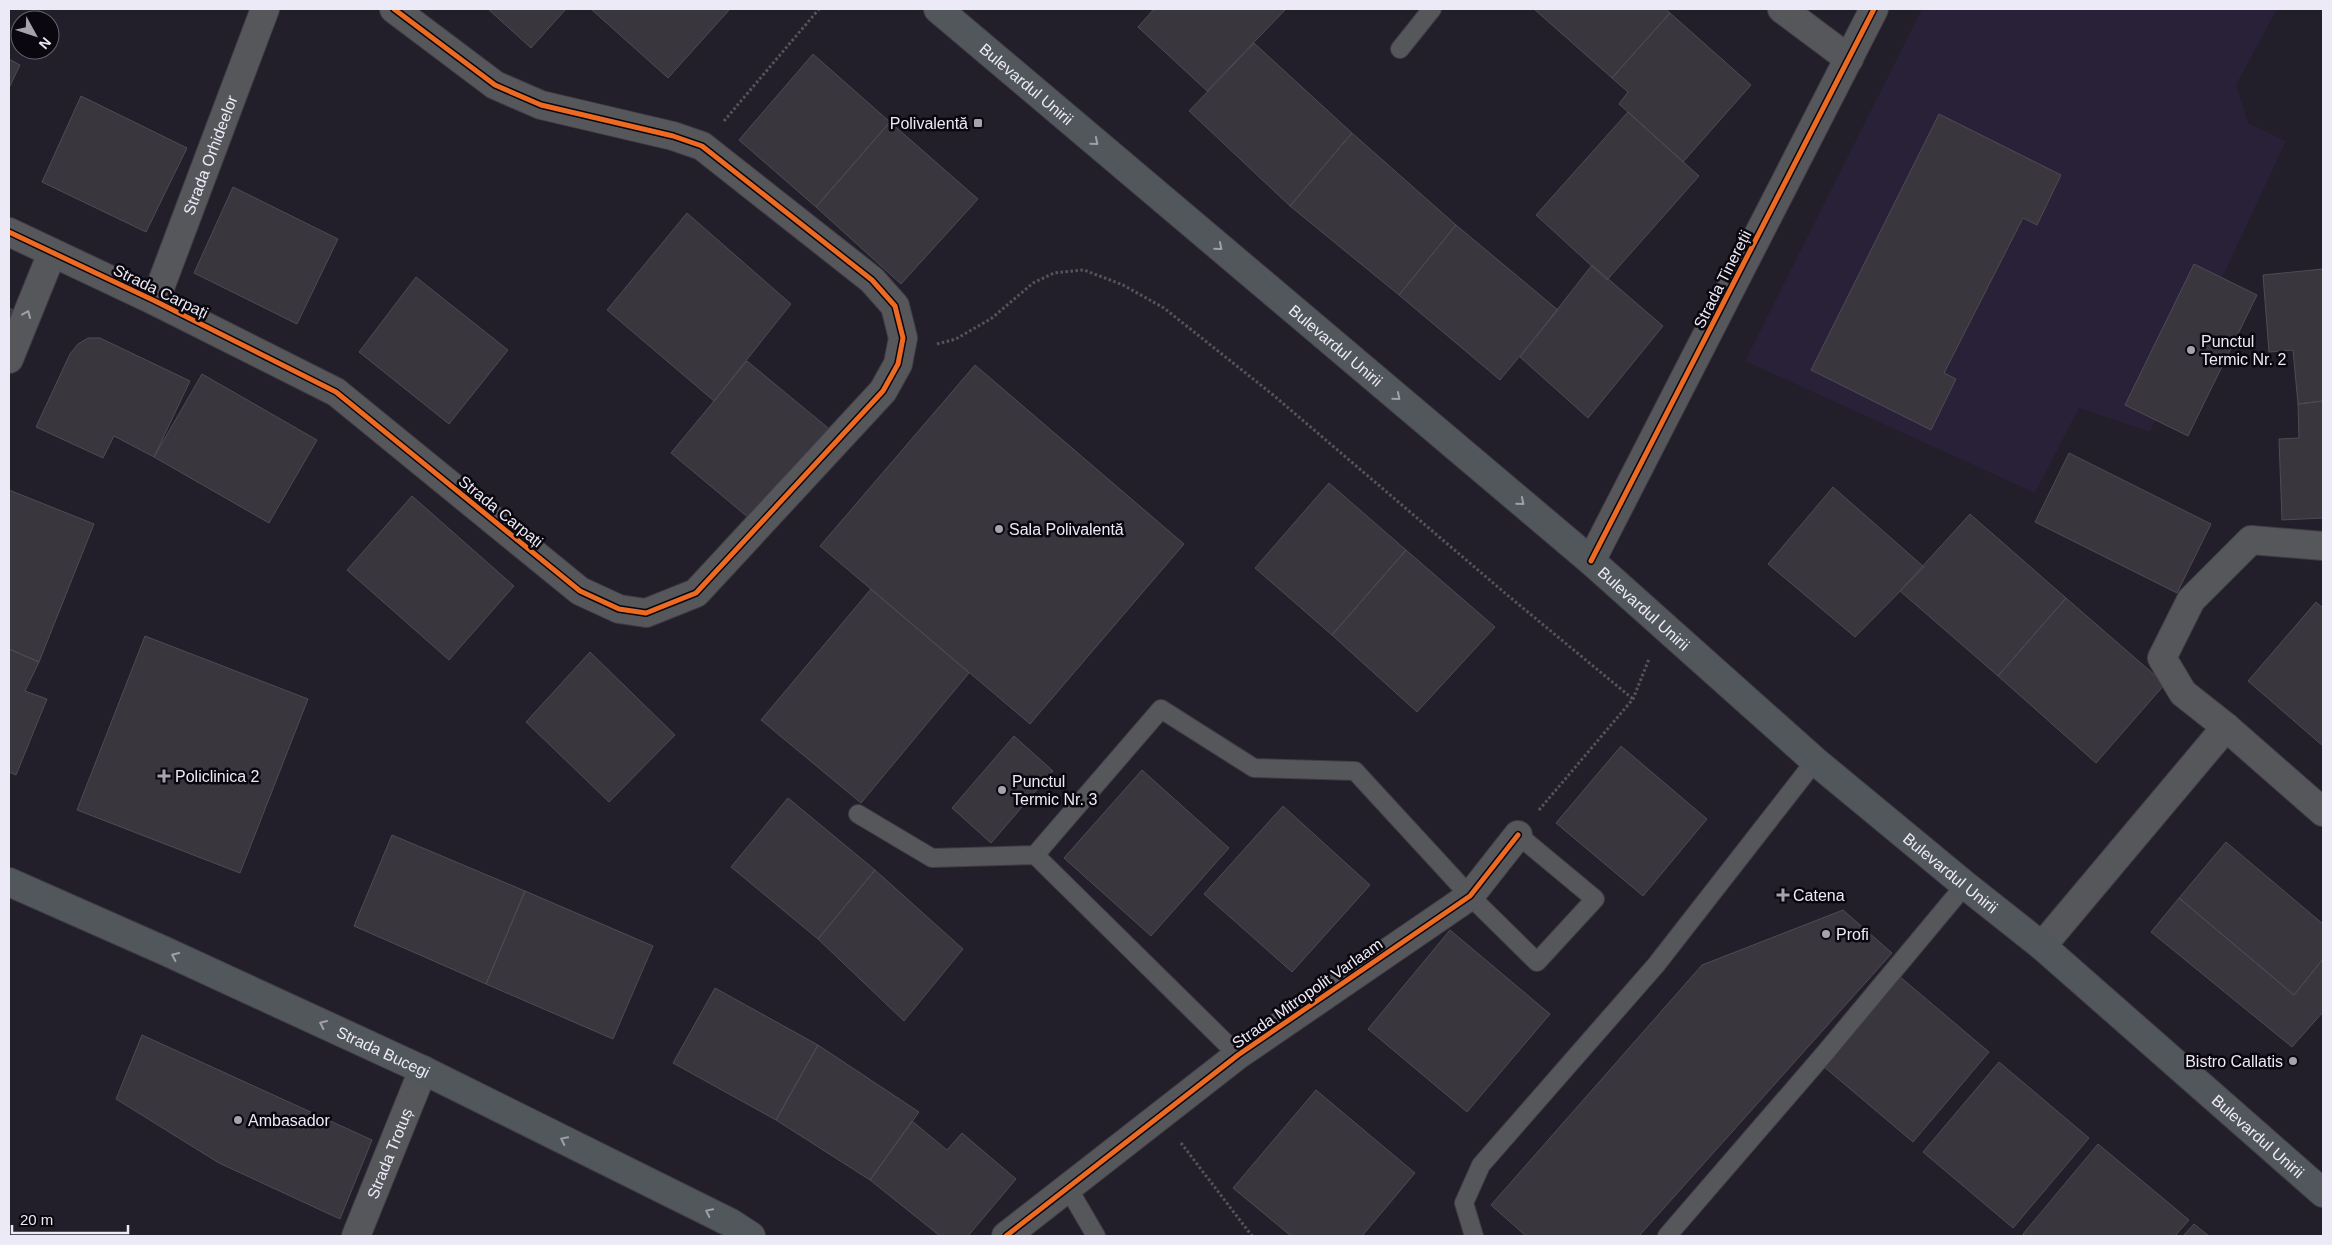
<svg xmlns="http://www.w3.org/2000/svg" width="2332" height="1245" font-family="Helvetica,sans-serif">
  <rect width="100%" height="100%" fill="#221f2a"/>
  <path fill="#282138" d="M1922,9H2277L2236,85L2248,123L2286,141L2150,432L2079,408L2035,493L1745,361Z"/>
  <path fill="#3a363e" stroke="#504a53" d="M488,9H566L531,48Z
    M591,9H730L668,78Z
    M1154,9H1286L1207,91L1138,27Z
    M1534,9H1665L1670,13L1612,78Z
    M1670,13L1751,85L1683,162L1619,104L1628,92L1612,78Z
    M1254,43L1352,133L1290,206L1189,111Z
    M813,54L890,122L816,207L739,140Z
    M9,59L20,65L9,88Z
    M81,96L187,148L146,232L42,182Z
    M1628,112L1699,176L1607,280L1536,215Z
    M1939,114L2061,175L2037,225L2023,218L1944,373L1956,379L1931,430L1811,370Z
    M890,122L978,199L901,284L816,207Z
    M1352,133L1456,225L1399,295L1290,206Z
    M233,187L338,239L297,324L194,273Z
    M687,213L791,304L714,401L607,310Z
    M1456,225L1558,310L1500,380L1399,295Z
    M2194,264L2257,295L2188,436L2125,405Z
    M1592,265L1663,326L1588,418L1520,357Z
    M2323,269V401L2298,404L2293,350L2269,352L2263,275Z
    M416,277L508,350L449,424L359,352Z
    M9,308L13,310L9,321Z
    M88,338H100L190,381L154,457L114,436L103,458L36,427L70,354L78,344Z
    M747,361L833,432L756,524L671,453Z
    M975,365L1184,544L1030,724L820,546Z
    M202,374L317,440L269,523L154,457Z
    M2323,401V518L2282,520L2279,439L2299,438L2298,404Z
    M2069,453L2211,524L2177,593L2035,522Z
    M1329,483L1406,550L1332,635L1255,568Z
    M1833,487L1924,567L1855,637L1768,564Z
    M9,490L94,524L39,662L9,649Z
    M412,496L514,586L449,660L347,570Z
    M1970,514L2066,598L1998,676L1900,591Z
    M1406,550L1495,627L1417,712L1332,635Z
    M871,589L969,673L861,803L761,720Z
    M2066,598L2165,684L2096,763L1998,676Z
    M2316,602L2323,608V746L2248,681Z
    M145,636L308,699L240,873L77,810Z
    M9,649L39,662L25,691L47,699L16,775L9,772Z
    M590,652L675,735L609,802L526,722Z
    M1014,736L1053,771L991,843L952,808Z
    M1621,746L1707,819L1643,896L1556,823Z
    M1142,770L1229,848L1151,936L1064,858Z
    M788,798L875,870L818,939L731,867Z
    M1283,806L1370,885L1292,972L1204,894Z
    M392,835L525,891L486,984L354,926Z
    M2226,842L2323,924V959L2294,995L2179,898Z
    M875,870L963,949L904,1021L818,939Z
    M525,891L653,946L613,1039L486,984Z
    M2179,898L2294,995L2323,959V1012L2292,1047L2151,932Z
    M1843,910L1892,953L1639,1236H1526L1491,1205L1702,965Z
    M1450,930L1550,1014L1467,1112L1368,1029Z
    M1899,976L1989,1052L1913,1142L1823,1066Z
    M715,988L818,1045L776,1120L673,1063Z
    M142,1035L372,1140L340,1219L219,1163L116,1099Z
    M818,1045L919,1112L870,1180L776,1120Z
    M1999,1062L2089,1138L2013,1228L1923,1152Z
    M1316,1090L1415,1173L1362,1236H1291L1233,1188Z
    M912,1121L947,1150L962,1133L1016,1179L968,1236H940L870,1180Z
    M2098,1144L2189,1220L2175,1236H2025L2023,1234Z
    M2194,1224L2209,1236H2183Z"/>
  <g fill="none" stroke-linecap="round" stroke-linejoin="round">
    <g stroke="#3f3c46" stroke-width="20">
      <path id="service" d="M1400,49L1432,9
        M858,814L932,858L1035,855L1238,1055
        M1035,855L1161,709L1254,768L1355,771L1470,896L1537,962L1595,899L1518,835
        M1068,1188L1096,1236
        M1474,1236L1464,1203L1481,1165L1656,965L1815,761
        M1667,1236L1825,1053L1965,885"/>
    </g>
    <g stroke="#3f3c46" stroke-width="30">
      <g id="minor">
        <path d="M1782,9L1849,59"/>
        <path d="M9,232L155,301L336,392L580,591L619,609L646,613L696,593L883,391L898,364L903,338L895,306L872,280L702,146L673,136L541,105L495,85L394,9"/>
        <path id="s1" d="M155,301L265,9"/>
        <path d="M9,359L52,253"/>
        <path d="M2226,727L2183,693L2162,658L2191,600L2251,540L2323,546"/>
        <path d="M2042,946L2226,727L2323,812"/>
        <path id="s2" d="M356,1236L423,1070"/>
        <path d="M1006,1236L1238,1055L1470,896L1518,835"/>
      </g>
    </g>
    <g stroke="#3f3c46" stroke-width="30">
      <path id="tertiary" d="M1591,561L1874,9"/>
    </g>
    <g stroke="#3f3c46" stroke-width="30">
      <g id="primary">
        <path id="s3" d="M938,9L1591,561L1815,761L1965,885L2042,946L2323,1193"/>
        <path id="s4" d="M9,882L165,951L423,1070L731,1223L751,1236"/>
      </g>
    </g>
    <path stroke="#545559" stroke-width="3" stroke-dasharray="2.5 2.5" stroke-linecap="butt" d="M724,121L819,9
      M937,344L956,339L992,318L1033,283L1054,273L1084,270L1123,285L1164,308L1272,394L1506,594L1633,699
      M1539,810L1633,699L1649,659
      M1181,1143L1252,1236"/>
    <use href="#service" stroke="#55575b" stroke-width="18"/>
    <use href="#minor" stroke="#55575b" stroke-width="28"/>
    <use href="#tertiary" stroke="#55575b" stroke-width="28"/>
    <use href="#primary" stroke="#52575b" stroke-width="28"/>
    <g stroke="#0a070f" stroke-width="8">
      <path id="cycleway" d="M9,232L155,301L336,392L580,591L619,609L646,613L696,593L883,391L898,364L903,338L895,306L872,280L702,146L673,136L541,105L495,85L394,9
        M1591,561L1874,9
        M1006,1236L1238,1055L1470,896L1518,835"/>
    </g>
    <use href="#cycleway" stroke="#ed6a23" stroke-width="5"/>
  </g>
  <defs><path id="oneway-chevron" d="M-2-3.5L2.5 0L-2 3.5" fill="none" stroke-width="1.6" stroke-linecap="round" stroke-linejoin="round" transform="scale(1.25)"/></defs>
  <g stroke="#a0a0a9">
    <use href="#oneway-chevron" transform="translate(1095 142) rotate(40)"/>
    <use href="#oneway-chevron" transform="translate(1219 247) rotate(40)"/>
    <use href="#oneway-chevron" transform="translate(1397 397) rotate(40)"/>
    <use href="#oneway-chevron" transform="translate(1521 502) rotate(40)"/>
    <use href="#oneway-chevron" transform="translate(175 956) rotate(-155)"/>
    <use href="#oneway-chevron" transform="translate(323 1024) rotate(-155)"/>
    <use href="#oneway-chevron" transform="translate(564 1140) rotate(-154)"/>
    <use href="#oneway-chevron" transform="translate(709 1212) rotate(-154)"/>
  </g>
  <use stroke="#a1a0a9" href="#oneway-chevron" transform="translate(27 314) rotate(-67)"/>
  <g fill="#a6a3af" stroke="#0a070f" stroke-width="2">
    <rect x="973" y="118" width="10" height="10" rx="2.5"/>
    <circle cx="2191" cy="350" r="5"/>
    <circle cx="999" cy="529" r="5"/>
    <path d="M161.5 768.5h5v5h5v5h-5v5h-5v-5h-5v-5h5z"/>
    <circle cx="1002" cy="790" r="5"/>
    <path d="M1780.5 887.5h5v5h5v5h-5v5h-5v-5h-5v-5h5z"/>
    <circle cx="1826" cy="934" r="5"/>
    <circle cx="2293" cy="1061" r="5"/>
    <circle cx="238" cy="1120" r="5"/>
  </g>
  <g text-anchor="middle" stroke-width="5" stroke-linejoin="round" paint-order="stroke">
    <g font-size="16" fill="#edeaf7" stroke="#0a070f">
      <text dy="6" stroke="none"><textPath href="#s3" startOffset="116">Bulevardul Unirii</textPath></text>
      <text dy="6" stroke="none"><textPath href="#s1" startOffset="156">Strada Orhideelor</textPath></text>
      <text transform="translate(1722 279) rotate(-63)" y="6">Strada Tinereții</text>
      <text transform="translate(161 291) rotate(26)" y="6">Strada Carpați</text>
      <text dy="6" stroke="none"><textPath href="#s3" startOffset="521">Bulevardul Unirii</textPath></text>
      <text transform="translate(501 511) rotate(39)" y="6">Strada Carpați</text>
      <text dy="6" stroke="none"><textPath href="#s3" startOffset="926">Bulevardul Unirii</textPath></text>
      <text dy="6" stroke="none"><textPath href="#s3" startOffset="1331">Bulevardul Unirii</textPath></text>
      <text transform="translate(1307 993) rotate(-35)" y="6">Strada Mitropolit Varlaam</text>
      <text dy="6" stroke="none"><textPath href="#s4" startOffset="411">Strada Bucegi</textPath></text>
      <text dy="6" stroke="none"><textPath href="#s3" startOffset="1736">Bulevardul Unirii</textPath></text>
      <text dy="6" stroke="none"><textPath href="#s2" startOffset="89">Strada Trotuș</textPath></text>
    </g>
    <g font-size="16" fill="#edeaf7" stroke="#0a070f" text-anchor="start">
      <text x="968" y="129" text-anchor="end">Polivalentă</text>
      <text x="2201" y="347">Punctul<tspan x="2201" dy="18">Termic Nr. 2</tspan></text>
      <text x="1009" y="535">Sala Polivalentă</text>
      <text x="175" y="782">Policlinica 2</text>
      <text x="1012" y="787">Punctul<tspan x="1012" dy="18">Termic Nr. 3</tspan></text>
      <text x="1793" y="901">Catena</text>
      <text x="1836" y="940">Profi</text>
      <text x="2283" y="1067" text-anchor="end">Bistro Callatis</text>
      <text x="248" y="1126">Ambasador</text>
    </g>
  </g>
  <rect width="2332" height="1245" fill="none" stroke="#edeaf7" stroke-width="20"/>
  <g transform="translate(35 35) rotate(130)"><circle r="24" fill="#0a070f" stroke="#65626c"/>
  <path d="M0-4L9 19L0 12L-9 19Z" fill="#a6a3af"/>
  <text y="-8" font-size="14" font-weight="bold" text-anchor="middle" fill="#edeaf7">N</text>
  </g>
  <path d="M12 1225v8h116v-8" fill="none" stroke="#edeaf7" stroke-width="2.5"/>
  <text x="20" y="1225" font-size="15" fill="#edeaf7" stroke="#0a070f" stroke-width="4" paint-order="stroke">20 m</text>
</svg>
